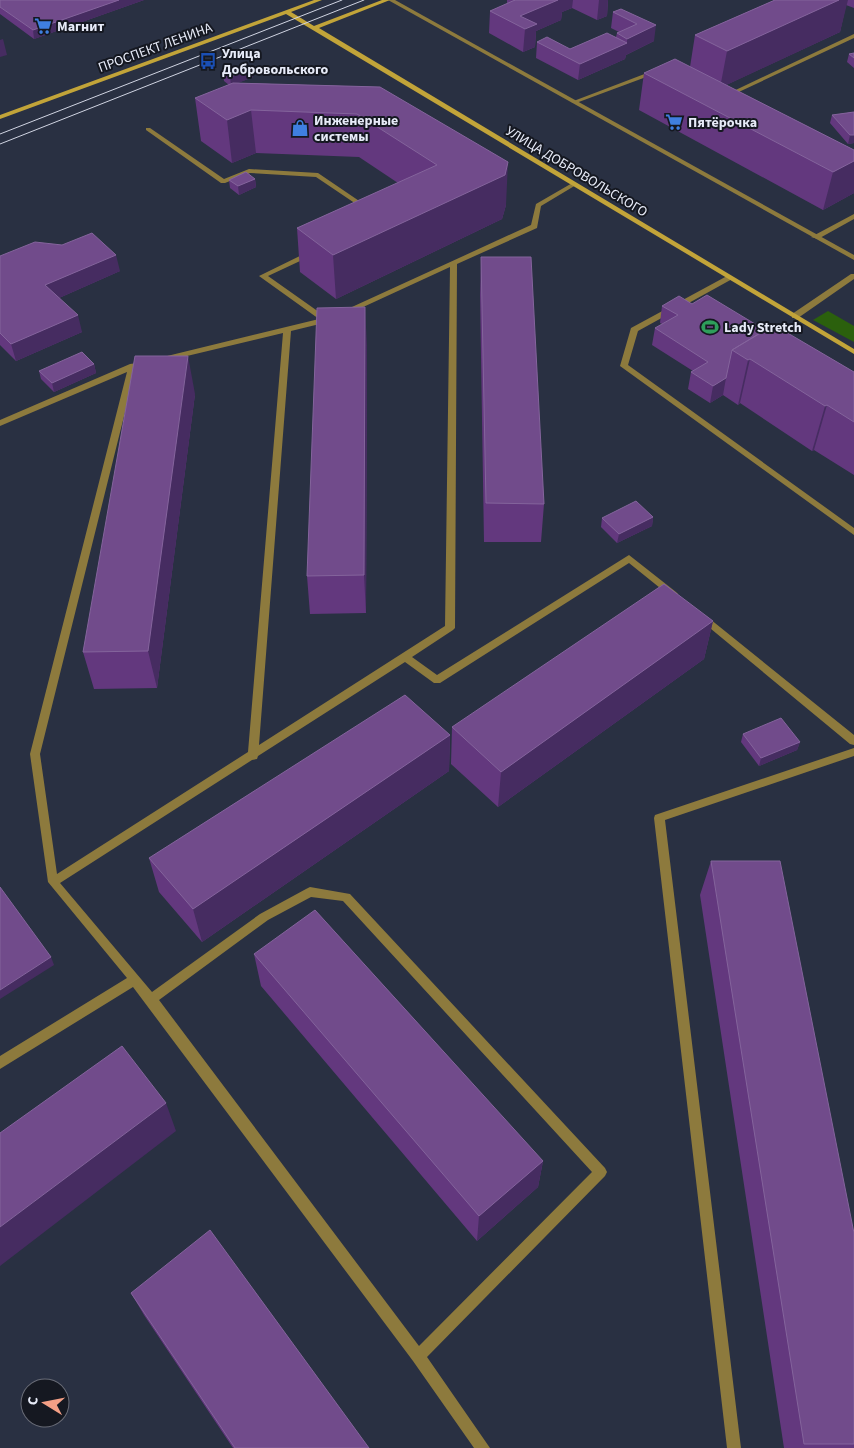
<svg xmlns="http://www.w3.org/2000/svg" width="854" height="1448" font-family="'Source Sans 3',sans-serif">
  <rect width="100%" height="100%" fill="#293042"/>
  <path fill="#2b600d" d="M828,311L854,326V342L813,320Z"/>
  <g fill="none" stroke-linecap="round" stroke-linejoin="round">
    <path fill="#8d7a3d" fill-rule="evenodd" d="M854,34V38L728,97L723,96Z
      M655,70L658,72L657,73L576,103L571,102Z
      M146,128H150L224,179L249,169L318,173L371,209L365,210L316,177L250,173L225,183H221L146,130Z
      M574,182L577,184L576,185L541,206L537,228L457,264L455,628L453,630L412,657L437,675L629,555L676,592L678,594L676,596H670L629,563L440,683H434L405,662L258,756L257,759L252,760L60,883L152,992L260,914L306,889L310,887L350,894L605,1168L607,1172L605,1176L427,1357L490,1448H474L413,1361L133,987L0,1069V1056L127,978L48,882L30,754L127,372L0,426V420L130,364L137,363L141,365L136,368L40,754L57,874L248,752L283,333L166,361L162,359L163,357L319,319L259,276L308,252L315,254L268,276L326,317H332L333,319L332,321L291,331L259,745L445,626L450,267L348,314H342L341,312L531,225L536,204ZM311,897L343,901L592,1172L419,1346L159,1000L268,920Z
      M854,214V219L818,239L811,237Z
      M851,274H854V279L798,318H792V314Z
      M727,276H730L734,278L638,331L628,365L854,528V535L620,366L631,328Z
      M702,614L705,615L854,735V745L850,744L699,619L697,617Z
      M854,748V756L665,820L741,1448H727L654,818L655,815Z"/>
    <path fill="#8d7a3d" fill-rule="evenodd" d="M388,0H395L854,255V260Z"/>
    <path fill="#c2a439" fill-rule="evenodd" d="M314,0H322L291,12L314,26L382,0H390L319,28L854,349V354L286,14L0,119V115Z"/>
    <path stroke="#d0d4e2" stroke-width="1" d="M0,134L342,0
      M0,144L364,0"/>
  </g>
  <path fill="#63387e" d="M0,0H144L34,39L0,14Z
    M507,0H608L607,16L597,20L572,8L562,12L561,20L536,31L535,47L523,52L489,33L490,11L507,4Z
    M775,0H854V8L846,5L840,32L726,85L854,150V193L823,210L639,110L644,73L690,67L695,35Z
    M621,9L654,41L626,55L625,59L578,80L536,58L537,42L570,49L616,37L617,33L619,32L611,28L613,12Z
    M854,53V68L847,62L849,54Z
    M252,69L253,77L237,83L380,87L506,205L502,219L336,299L300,272L297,228L398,183L359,157L256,153L232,163L201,141L195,98L229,85L224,81L223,73Z
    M854,112V143L848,144L830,123L832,115Z
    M255,179L256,187L239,195L230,188L229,180Z
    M0,256L120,271L59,298L82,332L16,361L0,345Z
    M481,257L544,504L541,542H484L480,295Z
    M692,304L765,330L854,372V475L814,450L812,451L740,403L738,405L723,395L710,403L688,389L691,372L693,371L652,345L655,328L662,324L660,323L662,306Z
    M367,345L366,613L310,614L307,576Z
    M94,364L96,373L54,392L41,379L39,371Z
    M195,394L157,688L94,689L83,652Z
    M653,517L652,526L617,543L601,527L602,518Z
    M713,621L704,659L498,807L451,764L452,727Z
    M743,734L800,742L797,750L759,766L741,742Z
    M450,735L449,771L202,942L159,892L149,858Z
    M711,861L854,1233V1448H784L700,895Z
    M254,954L543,1161L538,1187L477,1241L261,986Z
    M131,1293L369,1448H233L144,1315Z"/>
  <path fill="#462c61" d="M119,0H144L34,39L33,30Z
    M553,0H573L572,8L562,12L561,20L536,31L535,47L523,52L525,29L520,16Z
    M599,0H608L607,16L597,20Z
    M839,0H848L840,32L720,88L727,51Z
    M656,25L654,41L626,55L625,59L578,80L580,64L627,43V39Z
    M3,39L7,55L0,57V40Z
    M252,69L253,77L231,86L230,77Z
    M251,110L256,153L232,163L227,120Z
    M850,135H854V143L848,144Z
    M854,161V193L823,210L833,172Z
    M508,162L506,205L502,219L336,299L333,255Z
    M255,179L256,187L239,195L238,186Z
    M116,255L120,271L50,302L45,285Z
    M365,307L367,345L366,613L364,575Z
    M78,315L82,332L16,361L11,344Z
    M188,356L195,394L157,688L148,651Z
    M750,359L740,403L738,405L748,360Z
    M94,364L96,373L54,392L52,383Z
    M726,378L723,395L710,403L713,386Z
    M827,405L814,450L812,451L825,406Z
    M653,517L652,526L617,543L619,534Z
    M713,621L704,659L498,807L501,772Z
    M450,735L449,771L202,942L193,909Z
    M800,742L797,750L759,766L761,758Z
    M51,957L54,965L0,999V990Z
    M166,1103L176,1131L0,1266V1227Z
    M543,1161L538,1187L477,1241L479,1216Z"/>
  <path fill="#714b8b" stroke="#84649c" d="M0,0H119L33,30L0,7Z
    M514,0H558L520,16L537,24L525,29L490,11L515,0Z
    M775,0H839L727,51L695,35Z
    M621,9L656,25L627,39L617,33L637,24L613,12Z
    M607,33L627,43L580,64L537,42L547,37L570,49Z
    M854,53V58L849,54Z
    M675,59L854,150V161L833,172L644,73Z
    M245,64L252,69L230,77L223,73Z
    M233,83L380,87L508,162L505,175L333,255L297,228L437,165L357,114L251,110L227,120L195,98Z
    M854,112V135H850L832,115Z
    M246,172L255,179L238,186L229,180Z
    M92,233L116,255L45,285L78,315L11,344L0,333V256L35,242L62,245Z
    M481,257H531L544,504L486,503Z
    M707,295L765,330L732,350L726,378L713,386L691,372L708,362L655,328L678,315L662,306L679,296L692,304Z
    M365,307L364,575L307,576L317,308Z
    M774,325L854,372V422L827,405L825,406L750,359L748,360L732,350Z
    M82,352L94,364L52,383L39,371Z
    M135,356H188L148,651L83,652Z
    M636,501L653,517L619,534L602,518Z
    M664,584L713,621L501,772L452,727Z
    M405,695L450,735L193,909L149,858Z
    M781,718L800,742L761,758L743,734Z
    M711,861H780L854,1233V1444H804Z
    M0,887L51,957L0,990Z
    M315,910L543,1161L479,1216L254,954Z
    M122,1046L166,1103L0,1227V1133Z
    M210,1230L369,1448H235L131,1293Z"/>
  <defs>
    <g id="supermarket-bare" transform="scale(1.35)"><path d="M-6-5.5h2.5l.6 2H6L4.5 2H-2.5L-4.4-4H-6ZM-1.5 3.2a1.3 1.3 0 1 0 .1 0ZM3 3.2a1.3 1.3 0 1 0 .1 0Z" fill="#3f7fe0" stroke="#151821" stroke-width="2.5" paint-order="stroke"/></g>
    <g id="bus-bare" transform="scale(1.35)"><path d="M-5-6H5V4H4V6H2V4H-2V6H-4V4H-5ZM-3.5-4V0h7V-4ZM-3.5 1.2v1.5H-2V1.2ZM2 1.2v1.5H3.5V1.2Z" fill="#1a4fb4" stroke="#151821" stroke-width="2.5" paint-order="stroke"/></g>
    <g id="shop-bare" transform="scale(1.35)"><path d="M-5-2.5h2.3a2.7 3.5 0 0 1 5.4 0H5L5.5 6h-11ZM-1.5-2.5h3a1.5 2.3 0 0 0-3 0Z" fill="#3f7fe0" stroke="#151821" stroke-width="2.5" paint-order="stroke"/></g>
    <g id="stadium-bare" transform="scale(1.35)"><path d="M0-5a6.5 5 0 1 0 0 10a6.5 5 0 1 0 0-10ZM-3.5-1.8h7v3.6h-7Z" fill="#2e9e5b" stroke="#151821" stroke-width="2.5" paint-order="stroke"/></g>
  </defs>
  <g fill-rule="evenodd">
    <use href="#supermarket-bare" x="43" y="26"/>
    <use href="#bus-bare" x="208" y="61"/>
    <use href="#supermarket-bare" x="674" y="122"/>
    <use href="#shop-bare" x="300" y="128"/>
    <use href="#stadium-bare" x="710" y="327"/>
  </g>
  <g text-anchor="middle" stroke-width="4" stroke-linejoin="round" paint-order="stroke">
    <g font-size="14" font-weight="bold" fill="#e7ebf8" stroke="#151821" text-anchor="start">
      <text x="57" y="31">Магнит</text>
      <text x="222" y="58">Улица<tspan x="222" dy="16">Добровольского</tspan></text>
      <text x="314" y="125">Инженерные<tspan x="314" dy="16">системы</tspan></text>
      <text x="688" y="127">Пятёрочка</text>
      <text x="724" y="332">Lady Stretch</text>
    </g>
    <g font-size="14" fill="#e7ebf8" stroke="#151821">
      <text transform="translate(155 47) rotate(-20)" y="5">ПРОСПЕКТ ЛЕНИНА</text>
      <text transform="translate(577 171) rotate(31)" y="5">УЛИЦА ДОБРОВОЛЬСКОГО</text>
    </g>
  </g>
  <g transform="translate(45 1403) rotate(280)"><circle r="24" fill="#151821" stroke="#696c77"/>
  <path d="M0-4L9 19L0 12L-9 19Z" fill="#f49f86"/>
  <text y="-8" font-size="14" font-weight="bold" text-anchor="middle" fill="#e7ebf8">С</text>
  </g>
</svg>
